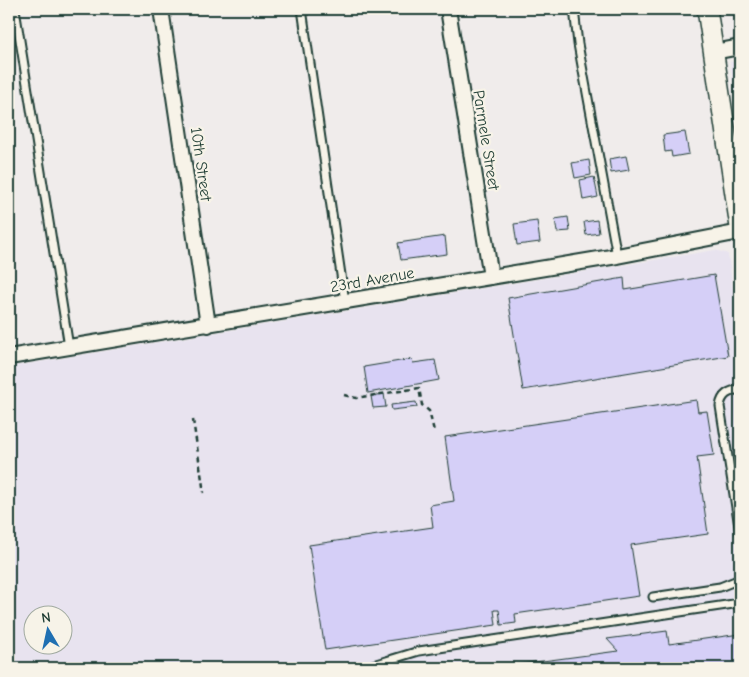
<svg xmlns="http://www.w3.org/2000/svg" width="749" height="677" font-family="'Comic Neue',sans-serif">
  <rect width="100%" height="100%" fill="#f0eceb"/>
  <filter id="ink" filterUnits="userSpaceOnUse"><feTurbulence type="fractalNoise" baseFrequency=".02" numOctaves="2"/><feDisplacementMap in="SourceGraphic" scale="10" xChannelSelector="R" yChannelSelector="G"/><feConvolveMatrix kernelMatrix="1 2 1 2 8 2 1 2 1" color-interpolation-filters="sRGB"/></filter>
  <g filter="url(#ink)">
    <path fill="#e8e3ef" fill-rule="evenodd" d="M740,61V128L730,62Z
      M715,250L728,254L740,337V668H9V367ZM32,614H62V644H32Z"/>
    <path fill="#d5cff7" stroke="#1f3d34" d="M685,132L689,154L672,157L671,151L665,152L663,135Z
      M626,156L629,170L611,173L609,159Z
      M589,160L591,175L575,178L572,163Z
      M594,177L598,197L583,200L580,180Z
      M568,217L570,231L557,232L555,219Z
      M597,220L599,233L586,235L584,222Z
      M537,221L540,242L517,245L514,224Z
      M445,236L447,254L401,260L398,243Z
      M714,275L728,356L523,390L508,298L624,278L625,290Z
      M412,359L413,363L435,360L439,380L368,393L364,367Z
      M384,394L386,407L373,408L371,396Z
      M696,400L698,412L707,411L714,455L697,457L708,534L631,545L639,596L515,614L516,623L501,625L499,610H494L496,625L325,650L309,545L433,527L430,505L454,501L445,437Z
      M416,402L417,407L392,410L391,405Z
      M667,631L669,644L740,634V668H490L618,651L607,639Z"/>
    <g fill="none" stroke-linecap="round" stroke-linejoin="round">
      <g stroke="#1f3d34" stroke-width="11">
        <path id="lane" d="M15,9L69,347
          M302,9L345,302
          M574,9L578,44L617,256
          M740,389C729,391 722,394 720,406L740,533
          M653,597L720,587L740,579
          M363,668L419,651L740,603"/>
      </g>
      <g stroke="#1f3d34" stroke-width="18">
        <path id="street" d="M161,9L208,325
          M448,9L491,277
          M714,52L740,47
          M9,357L617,256L740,232"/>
      </g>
      <g stroke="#1f3d34" stroke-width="22">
        <path id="secondary" d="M707,9L740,227"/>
      </g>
      <path stroke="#1f3d34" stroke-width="2.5" stroke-dasharray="5 4" stroke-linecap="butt" d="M344,395L356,398L419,388L422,405L429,411L434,431
        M193,420L204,493"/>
      <use href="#lane" stroke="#f7f3e8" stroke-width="7"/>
      <use href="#street" stroke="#f7f3e8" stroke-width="14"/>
      <use href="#secondary" stroke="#f7f3e8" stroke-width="19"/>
    </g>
  </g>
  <g text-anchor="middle" stroke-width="4.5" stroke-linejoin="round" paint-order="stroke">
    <g font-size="16" fill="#1f3d34" stroke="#f7f3e8">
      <text transform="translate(487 140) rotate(81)" y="6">Parmele Street</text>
      <text transform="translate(202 164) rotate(82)" y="6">10th Street</text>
      <text transform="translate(372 279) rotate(-10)" y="6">23rd Avenue</text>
    </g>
  </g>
  <rect width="749" height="677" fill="none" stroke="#f7f3e8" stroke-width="30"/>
  <rect x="15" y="15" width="719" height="647" fill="none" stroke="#1f3d34" stroke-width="2" filter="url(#ink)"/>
  <g transform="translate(48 630) rotate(351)"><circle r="24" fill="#f7f3e8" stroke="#a1aaa0"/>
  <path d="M0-4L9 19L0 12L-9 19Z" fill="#1f6fb2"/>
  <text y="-8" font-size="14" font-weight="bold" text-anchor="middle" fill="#1f3d34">N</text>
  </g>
</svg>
